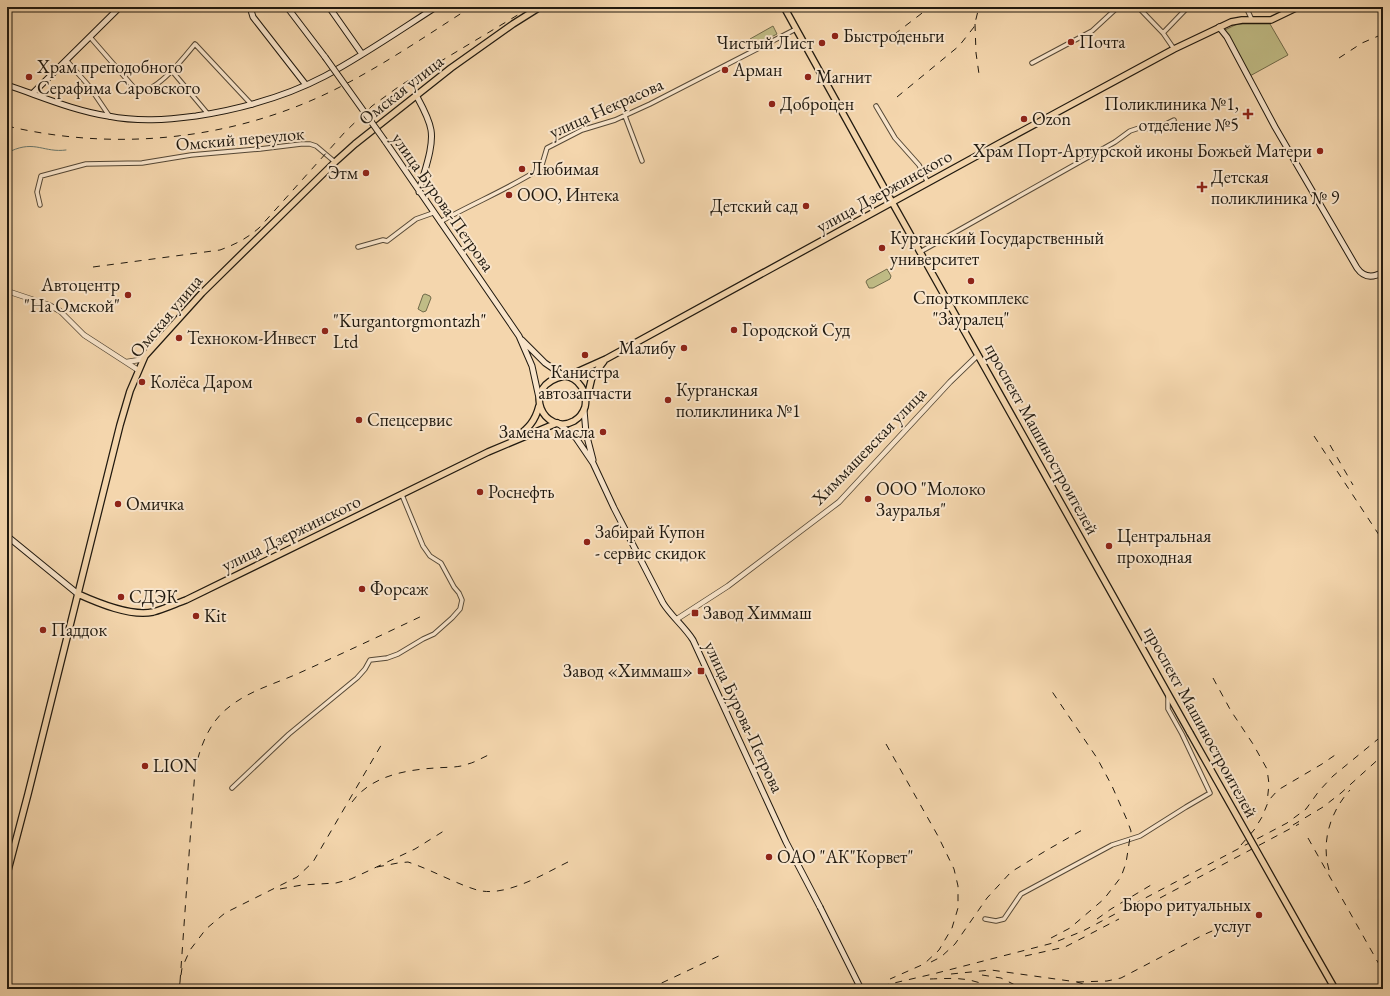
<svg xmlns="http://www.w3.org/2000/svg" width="1390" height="996" font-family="'EB Garamond',serif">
  <rect width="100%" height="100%" fill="#f4d6ad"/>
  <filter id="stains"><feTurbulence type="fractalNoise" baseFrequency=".005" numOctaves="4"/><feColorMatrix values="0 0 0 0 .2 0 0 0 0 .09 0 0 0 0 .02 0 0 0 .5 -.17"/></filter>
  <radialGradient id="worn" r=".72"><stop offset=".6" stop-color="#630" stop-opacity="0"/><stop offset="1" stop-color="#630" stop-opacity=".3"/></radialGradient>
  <path fill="#c0bc86" stroke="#706a4a" d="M1237,24H1270L1288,55L1248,77L1225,30Z
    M773,26L777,34L754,46L750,39Z
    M887,269L891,276L890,279L873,288H869L866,282L867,280Z
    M425,294L430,296L431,298L426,311L423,312L418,309L423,295Z"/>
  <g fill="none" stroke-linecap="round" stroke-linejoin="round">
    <path stroke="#6a796e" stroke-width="1" d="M7,160L11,151C35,140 44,153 66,150"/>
    <g stroke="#554836" stroke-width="5.5">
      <path id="minor" d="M216,7L217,9
        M1138,7L1163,33L1174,49
        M1246,7L1252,20
        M1163,33L1188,7
        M90,37L136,90C154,97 185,56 195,44L252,105
        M67,61L89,86L110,117
        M1032,63L1092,31L1118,7
        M172,71L208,114
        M876,106L895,138L919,165L928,183
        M625,116L642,161
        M40,205L37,192L41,176L86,164L142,163L191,155L260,149L301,144H310L316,146L335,162
        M440,222C473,203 509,189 541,168L547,148L582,130L615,120L650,104L796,29
        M358,247L383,240L387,241L416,219L433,213
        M920,252L1115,142L1130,131L1139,128L1156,129L1174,120
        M232,788L289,734L357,678L365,669L370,660L387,658L398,654L423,639L434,634L452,618L460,609L462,600L459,593L454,587L441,563L430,556L423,546L402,495
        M985,919L996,921L1004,919L1021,894L1112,845L1140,836L1186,807L1210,793L1182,734L1168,709V695"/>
    </g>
    <g stroke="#554836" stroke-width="6">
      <path id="tertiary" d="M7,291L49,305L60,311L84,335L138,370
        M126,362L139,360L145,356
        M677,619L728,586L839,502L950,382L978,355"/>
    </g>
    <g stroke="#20190f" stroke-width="7">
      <path id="secondary" d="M250,7L253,17L306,85
        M287,7L325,57
        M329,7L362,54
        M1219,27L1227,37L1275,127L1357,268C1364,278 1373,278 1383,272
        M7,85C40,96 74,111 108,116C139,122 165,120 196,116C241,109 285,97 325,76C364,55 400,30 436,7
        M33,93L120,7
        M416,95C422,106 429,118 431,130C434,148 423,174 419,192
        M385,141L519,336L532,366L539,398
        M522,340L545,363L564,376
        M584,410L586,433L593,460
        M558,423L576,438L593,463L614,508L663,603C671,616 684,626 693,640L786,842L820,907
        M7,536L78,594"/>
    </g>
    <g stroke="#20190f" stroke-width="8">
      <path id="primary" d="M784,7L892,202L1190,733
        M564,376C579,377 588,393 585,407C583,413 579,418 574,421C545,437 518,386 564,376Z
        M568,376L606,359L1002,142L1174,49L1231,22L1242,20H1271L1298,7
        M587,398L592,377L604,361
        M516,438C528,428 535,422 539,406
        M78,594C98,603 131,617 153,612C164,609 175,604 186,600L488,452L557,423
        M7,874L28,794L120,425L130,391L145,356L202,293L335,162L355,144L451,68L513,24L540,7
        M1307,940L1335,989"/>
    </g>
    <use href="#minor" stroke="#f8e4ca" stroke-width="3.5"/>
    <use href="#tertiary" stroke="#f8e4ca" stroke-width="4.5"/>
    <use href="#secondary" stroke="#f8e4ca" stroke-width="5"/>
    <use href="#primary" stroke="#f4d6ad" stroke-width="5.5"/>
    <path stroke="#20190f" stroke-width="1" stroke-dasharray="7 7" stroke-linecap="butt" d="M975,24L976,53L979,74
      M883,43L930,7
      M1339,58L1362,43L1383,34
      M897,97L959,46L974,27L979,7
      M7,126C116,152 233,140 334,90C382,66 426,36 471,7
      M93,267L220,250C236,244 246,239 259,228L345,132L372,106L401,85L531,7
      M1314,436L1383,541
      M1330,445L1353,485
      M1213,678L1231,711L1253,744L1267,769L1269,784L1267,803
      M886,744L938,836L954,869L958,886V908L952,928L939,950L924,964L890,979
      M352,802C371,776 405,770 435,768C446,767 458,768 468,764C476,762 483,757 491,754
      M1293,825L1323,807L1341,793L1383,755
      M1308,838L1380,966
      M1241,845L1254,830L1262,817L1269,800L1278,790L1322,764L1338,753
      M377,867L398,863L408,862C432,870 454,883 477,890C506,898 545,873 570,861
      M1329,870C1321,842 1330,812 1350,790
      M280,889L302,885L336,883L351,879L415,849L447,829
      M1160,898L1299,824
      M1097,919L1111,909L1156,882
      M1051,938L1070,928L1104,899L1121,877L1126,863L1131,831L1127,820L1112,786L1097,758L1051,690
      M1025,956L1065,947L1119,919
      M931,962L941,957L955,944L987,898L1011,872L1047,850L1084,829
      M951,974L991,970L1077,982L1100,989
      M982,975L1001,978L1023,989
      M930,979C958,978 969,977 995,989
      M180,982L195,770C200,747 209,722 229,707C249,691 274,684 297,674C339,655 382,635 424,615
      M1077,982L1107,981L1121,978L1203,935L1233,922
      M1095,985L1113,989
      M179,989L182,968L190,950L206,929L225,913L297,877L313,862L383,742
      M649,989L723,954
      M859,989L873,985
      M868,989L933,974L1053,943L1083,931L1287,823L1306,809L1319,791L1333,776L1383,735"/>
    <g stroke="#20190f" stroke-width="7" stroke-linecap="butt">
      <path id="secondary-bridge" d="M325,57L385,141
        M820,907L861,989"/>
    </g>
    <g stroke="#20190f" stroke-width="8" stroke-linecap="butt">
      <path id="primary-bridge" d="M1190,733L1307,940"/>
    </g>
    <use href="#secondary-bridge" stroke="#f8e4ca" stroke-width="5"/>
    <use href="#primary-bridge" stroke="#f4d6ad" stroke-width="5.5"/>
  </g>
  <g fill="#8f2418" stroke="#f8e4ca" stroke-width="1.5">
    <circle cx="835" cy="36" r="4"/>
    <circle cx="1071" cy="42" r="4"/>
    <circle cx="822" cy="43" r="4"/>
    <circle cx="725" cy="70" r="4"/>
    <circle cx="29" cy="77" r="4"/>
    <circle cx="808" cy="77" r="4"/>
    <circle cx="772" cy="104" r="4"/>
    <path d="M1246 108h4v4h4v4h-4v4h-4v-4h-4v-4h4z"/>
    <circle cx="1024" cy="119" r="4"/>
    <circle cx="1320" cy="151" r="4"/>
    <circle cx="522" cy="169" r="4"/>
    <circle cx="366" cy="173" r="4"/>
    <path d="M1200 181h4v4h4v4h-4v4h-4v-4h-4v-4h4z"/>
    <circle cx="509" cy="195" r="4"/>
    <circle cx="806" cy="206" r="4"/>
    <circle cx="882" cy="248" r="4"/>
    <circle cx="971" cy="281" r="4"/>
    <circle cx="128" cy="295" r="4"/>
    <circle cx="734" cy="330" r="4"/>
    <circle cx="325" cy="331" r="4"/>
    <circle cx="179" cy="338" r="4"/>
    <circle cx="684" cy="348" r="4"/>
    <circle cx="585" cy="355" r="4"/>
    <circle cx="142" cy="382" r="4"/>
    <circle cx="668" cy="400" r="4"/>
    <circle cx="359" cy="420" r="4"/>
    <circle cx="603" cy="432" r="4"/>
    <circle cx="480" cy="492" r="4"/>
    <circle cx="868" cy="499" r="4"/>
    <circle cx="118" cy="504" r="4"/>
    <circle cx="587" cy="542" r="4"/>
    <circle cx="1109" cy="546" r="4"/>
    <circle cx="362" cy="589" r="4"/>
    <circle cx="121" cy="597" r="4"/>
    <rect x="691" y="609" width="8" height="8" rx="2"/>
    <circle cx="196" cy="616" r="4"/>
    <circle cx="43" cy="630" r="4"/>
    <rect x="697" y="667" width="8" height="8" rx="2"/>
    <circle cx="145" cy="766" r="4"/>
    <circle cx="769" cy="857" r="4"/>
    <circle cx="1259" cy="915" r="4"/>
  </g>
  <g text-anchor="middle" stroke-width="4" stroke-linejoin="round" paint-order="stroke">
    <g font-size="18" fill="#20190f" stroke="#f8e4ca" text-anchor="start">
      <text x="843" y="42">Быстроденьги</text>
      <text x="1079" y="48">Почта</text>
      <text x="814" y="49" text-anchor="end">Чистый Лист</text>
      <text x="37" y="73">Храм преподобного<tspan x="37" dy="21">Серафима Саровского</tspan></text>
      <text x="733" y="76">Арман</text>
      <text x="816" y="83">Магнит</text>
      <text x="780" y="110">Доброцен</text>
      <text x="1239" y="110" text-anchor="end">Поликлиника №1,<tspan x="1239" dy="21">отделение №5</tspan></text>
      <text x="1032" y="125">Ozon</text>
      <text x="1312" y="157" text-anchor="end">Храм Порт-Артурской иконы Божьей Матери</text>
      <text x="530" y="175">Любимая</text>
      <text x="358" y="179" text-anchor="end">Этм</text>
      <text x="1211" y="183">Детская<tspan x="1211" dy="21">поликлиника № 9</tspan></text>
      <text x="517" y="201">ООО, Интека</text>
      <text x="798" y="212" text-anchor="end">Детский сад</text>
      <text x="890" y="244">Курганский Государственный<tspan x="890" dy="21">университет</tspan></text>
      <text x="120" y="291" text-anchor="end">Автоцентр<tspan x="120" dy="21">"На Омской"</tspan></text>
      <text x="971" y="304" text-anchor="middle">Спорткомплекс<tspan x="971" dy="21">"Зауралец"</tspan></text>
      <text x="333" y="327">"Kurgantorgmontazh"<tspan x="333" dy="21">Ltd</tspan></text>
      <text x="742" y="336">Городской Суд</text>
      <text x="187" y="344">Техноком-Инвест</text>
      <text x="676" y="354" text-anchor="end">Малибу</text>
      <text x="585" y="378" text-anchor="middle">Канистра<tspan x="585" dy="21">автозапчасти</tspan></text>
      <text x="150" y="388">Колёса Даром</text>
      <text x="676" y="396">Курганская<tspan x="676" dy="21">поликлиника №1</tspan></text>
      <text x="367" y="426">Спецсервис</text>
      <text x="595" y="438" text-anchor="end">Замена масла</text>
      <text x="876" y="495">ООО "Молоко<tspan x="876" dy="21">Зауралья"</tspan></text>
      <text x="488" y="498">Роснефть</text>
      <text x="126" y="510">Омичка</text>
      <text x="595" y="538">Забирай Купон<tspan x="595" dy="21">- сервис скидок</tspan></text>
      <text x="1117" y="542">Центральная<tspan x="1117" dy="21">проходная</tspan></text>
      <text x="370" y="595">Форсаж</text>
      <text x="129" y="603">СДЭК</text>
      <text x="703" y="619">Завод Химмаш</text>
      <text x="204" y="622">Kit</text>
      <text x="51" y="636">Паддок</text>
      <text x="693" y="677" text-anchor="end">Завод «Химмаш»</text>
      <text x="153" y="772">LION</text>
      <text x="777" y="863">ОАО "АК"Корвет"</text>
      <text x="1251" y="911" text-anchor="end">Бюро ритуальных<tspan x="1251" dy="21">услуг</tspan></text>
    </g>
    <g font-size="18" fill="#20190f" stroke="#f8e4ca">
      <text transform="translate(401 90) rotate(-38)" y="6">Омская улица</text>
      <text transform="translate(606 108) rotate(-24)" y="6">улица Некрасова</text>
      <text transform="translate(240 139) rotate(-5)" y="6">Омский переулок</text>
      <text transform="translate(884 191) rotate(-29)" y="6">улица Дзержинского</text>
      <text transform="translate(443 202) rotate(55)" y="6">улица Бурова-Петрова</text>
      <text transform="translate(166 316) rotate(-50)" y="6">Омская улица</text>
      <text transform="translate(1042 439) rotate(61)" y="6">проспект Машиностроителей</text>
      <text transform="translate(869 446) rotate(-46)" y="6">Химмашевская улица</text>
      <text transform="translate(291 533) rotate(-26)" y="6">улица Дзержинского</text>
      <text transform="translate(744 717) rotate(65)" y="6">улица Бурова-Петрова</text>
      <text transform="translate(1201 722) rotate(61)" y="6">проспект Машиностроителей</text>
    </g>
  </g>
  <rect width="1390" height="996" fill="none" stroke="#f4d6ad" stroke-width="24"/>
  <rect x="8" y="8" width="1374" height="980" fill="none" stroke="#20190f" stroke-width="2"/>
  <rect x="12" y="12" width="1366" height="972" fill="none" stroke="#20190f"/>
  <rect width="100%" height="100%" filter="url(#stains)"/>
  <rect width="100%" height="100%" fill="url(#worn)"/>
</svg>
